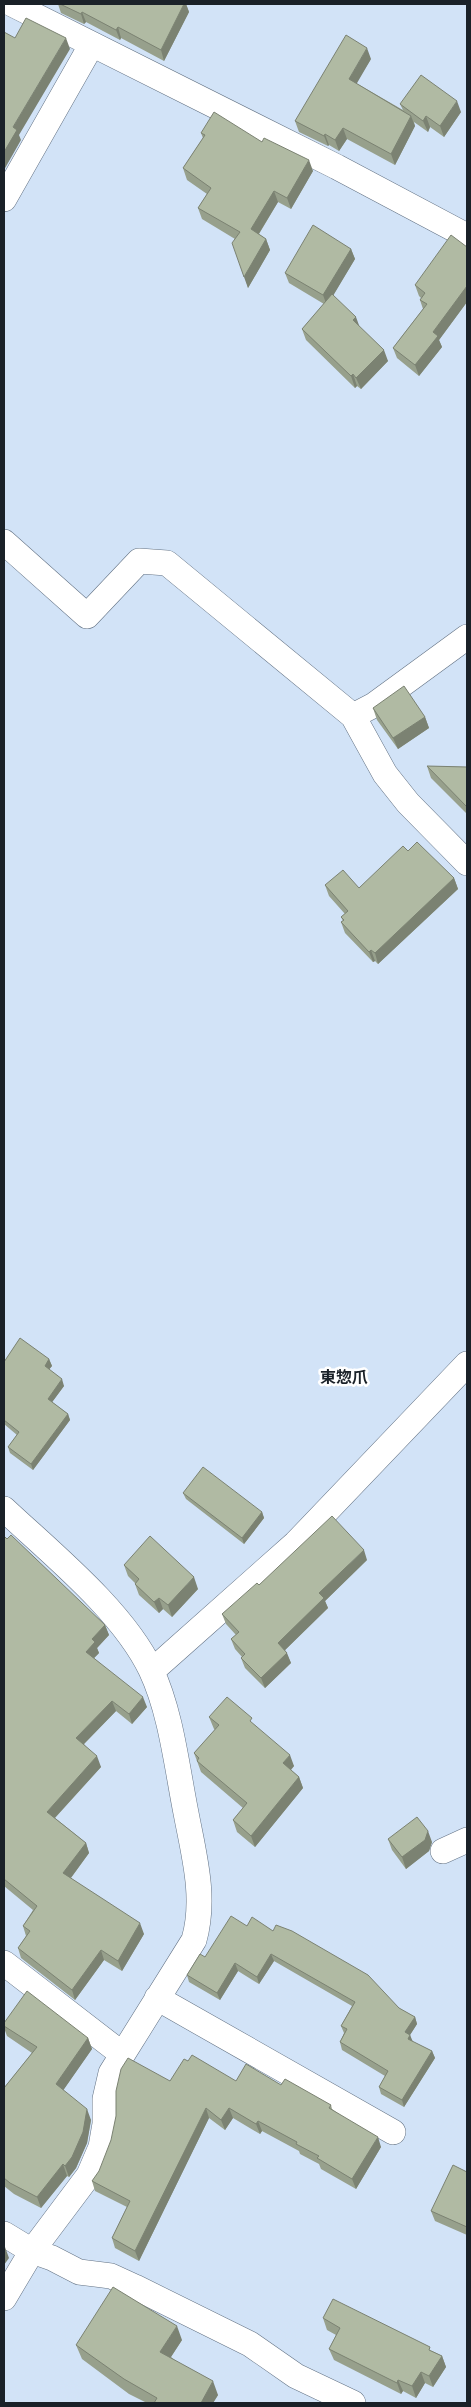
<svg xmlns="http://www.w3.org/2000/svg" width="471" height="2407" font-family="'Asap Condensed','Noto Sans JP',sans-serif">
  <rect width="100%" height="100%" fill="#d2e3f7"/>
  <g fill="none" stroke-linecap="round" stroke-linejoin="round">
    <g stroke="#637284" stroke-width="26">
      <path id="street" d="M12,4L337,167L467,236
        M4,199L92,44
        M4,542L87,616L139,561L167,563L353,716
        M467,637L374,705L353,716L385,774L408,803L467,863
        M4,1509C52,1554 123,1611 151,1670C171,1712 177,1768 186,1813C194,1855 206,1898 194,1940L111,2073L105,2099V2124L101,2147L89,2175L32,2251L4,2298
        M152,1671L296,1543L467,1364
        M443,1851L467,1840
        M4,1963L122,2054
        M157,1998L393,2132
        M4,2234L32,2251L52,2258L79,2272L111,2276L135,2287L250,2344L296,2376L353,2403"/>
    </g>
    <use href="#street" stroke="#fff" stroke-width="25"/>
  </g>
  <path fill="#97a08c" d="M58,4H186L189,12L164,61L121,38L120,40L86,22L84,24L61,13Z
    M371,59L356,83L403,110L400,104L461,112L444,137L430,127L428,132L414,122L415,126L395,165L347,139L339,151L329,145L328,146L299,132L295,121Z
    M201,133L262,142L313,171L291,209L278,202L259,234L266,239L270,250L248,288L235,239L202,219L198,208L207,194L187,180L183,168L203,138Z
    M467,247V302L439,340L442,347L419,376L397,358L393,348L423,309L420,300L421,298L419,296L415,285Z
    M351,249L355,259L333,295L388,361L361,389L357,386L355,388L306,340L302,329L324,304L289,283L285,273Z
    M373,708L425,717L429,728L398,749L377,720Z
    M427,766L467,767V814L431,778Z
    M408,851L454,878L458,889L378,964L375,961L373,962L345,933L341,922L343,921L341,917L345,914L329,896L325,885L359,888Z
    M49,1359L52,1366L49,1369L64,1386L52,1402L68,1414L70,1420L33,1470L10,1453L8,1447L17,1435L4,1424V1362Z
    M183,1493L262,1512L264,1518L244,1544L186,1499Z
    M4,1536L105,1625L109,1635L97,1648L99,1653L94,1658L147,1707L132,1724L116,1711L84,1744L101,1767L55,1818L86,1843L89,1853L71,1878L144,1934L122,1971L104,1960L75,2000L21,1958L18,1948L26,1936L23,1926L33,1910L4,1886Z
    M367,1560L325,1601L328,1608L285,1650L291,1663L265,1688L245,1668L241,1658L242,1657L235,1649L231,1639L236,1635L226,1624L222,1614L259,1585Z
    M124,1565L198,1589L172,1617L163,1609L159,1613L139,1595L135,1584V1583L128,1576Z
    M209,1717L255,1725L294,1766L291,1770L299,1777L303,1788L255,1847L237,1832L233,1820L243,1808L201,1772L197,1761L194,1753L215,1730L214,1729Z
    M388,1839L432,1842L429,1851L406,1869L392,1850Z
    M247,1926L415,2017L417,2024L410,2035L412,2042L432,2051L435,2058L404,2107L381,2094L379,2087L385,2076L342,2050L340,2042L344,2033L341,2026L352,2006L274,1961L259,1984L238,1971L220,2000L189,1982L187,1975L205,1957Z
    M4,2023L88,2038L92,2049L63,2090L91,2120L87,2143L76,2168L69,2177L67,2176L41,2208L14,2194L4,2186V2088L32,2053L7,2036L4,2028Z
    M188,2061L236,2081L281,2085L331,2105L332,2109L381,2147L356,2189L321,2169L319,2164L300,2154L299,2151L262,2131L260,2134L233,2118L225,2130L209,2118L139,2261L115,2248L112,2238L127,2207L95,2191L92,2181L170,2081Z
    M467,2172V2235L435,2221L431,2211Z
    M323,2318L432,2351L442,2356L446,2367L433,2387L425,2383L416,2398L403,2391L401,2394L334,2360L329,2349L336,2335L327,2330Z
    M182,2340L171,2357L218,2395L213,2403H147L129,2394L82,2359L76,2345Z"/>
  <path fill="#7b8272" d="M184,4H186L189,12L164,61L161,50Z
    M82,12L86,22L84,24L81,14Z
    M118,27L121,38L120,40L116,30Z
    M66,38L70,49L19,135L21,140L4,170V152L13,127Z
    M367,48L371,59L353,90L349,79Z
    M457,101L461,112L444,137L440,126Z
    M411,116L415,126L395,165L391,154Z
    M426,116L430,127L428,132L423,121Z
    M343,128L347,139L339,151L335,140Z
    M325,134L329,145L328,146L324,136Z
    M309,160L313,171L291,209L287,198Z
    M274,191L278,202L255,240L251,229Z
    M266,239L270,250L248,288L244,277Z
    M351,249L355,259L327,306L323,295Z
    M467,286V302L439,340L442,347L419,376L415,365L433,332Z
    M356,317L360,328L353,320Z
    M384,350L388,361L361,389L356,378Z
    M353,374L357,386L355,388L351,376Z
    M425,717L429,728L398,749L393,738Z
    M454,878L458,889L378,964L375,953Z
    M371,950L375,961L373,962L369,952Z
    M49,1359L52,1366L47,1372L45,1366Z
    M62,1379L64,1386L50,1405L48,1399Z
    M68,1414L70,1420L33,1470L31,1464Z
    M262,1512L264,1518L244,1544L242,1538Z
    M364,1550L367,1560L325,1601L328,1608L282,1653L278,1643L319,1593Z
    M194,1577L198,1589L172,1617L168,1605Z
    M159,1598L163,1609L159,1613L154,1602Z
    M105,1625L109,1635L97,1648L99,1653L90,1662L86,1652L92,1639Z
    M287,1653L291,1663L265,1688L261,1678Z
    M143,1697L147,1707L132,1724L129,1714Z
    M112,1701L116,1711L80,1748L76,1738Z
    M290,1755L294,1766L287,1774L283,1763Z
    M97,1756L101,1767L51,1822L47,1812Z
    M299,1777L303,1788L255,1847L251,1836Z
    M428,1831L432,1842L429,1851L406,1869L402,1857Z
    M86,1843L89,1853L67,1883L63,1873Z
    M140,1923L144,1934L122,1971L118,1961Z
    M101,1950L104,1960L75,2000L72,1990Z
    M271,1954L274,1961L259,1984L257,1977Z
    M235,1963L238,1971L220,2000L217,1993Z
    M415,2017L417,2024L410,2035L413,2042L410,2047L405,2032Z
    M88,2038L92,2049L60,2095L56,2084Z
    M432,2051L435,2058L404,2107L402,2100Z
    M206,2108L209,2118L139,2261L135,2251Z
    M229,2108L233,2118L225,2130L221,2120Z
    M87,2109L91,2120L87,2143L76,2168L69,2177L65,2166Z
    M258,2121L262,2131L260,2134L256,2124Z
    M378,2137L381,2147L356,2189L352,2179Z
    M63,2164L67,2176L41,2208L37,2197Z
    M5,2247L9,2258L4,2265V2248Z
    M177,2326L182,2340L165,2366L160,2352Z
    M442,2356L446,2367L433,2387L429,2376Z
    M421,2372L425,2383L416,2398L412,2386Z
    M398,2380L403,2391L401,2394L397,2383Z
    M213,2381L218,2395L213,2403H201Z"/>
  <path fill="#b0baa3" stroke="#7b8272" d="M60,4H184L161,50L118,27L116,30L82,12L81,14Z
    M26,18L66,38L13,127L17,130L4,152V32L15,38Z
    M346,35L367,48L349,79L411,116L391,154L343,128L335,140L325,134L324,136L295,121Z
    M421,75L457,101L440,126L426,116L423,121L400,104Z
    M214,112L262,142L264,138L309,160L287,198L274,191L251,229L266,239L244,277L232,243L240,232L198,208L211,188L183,168L205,135L201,133Z
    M313,225L351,249L323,295L285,273Z
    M451,235L467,247V286L433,332L438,336L415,365L393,348L427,304L420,300L425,293L415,285Z
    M332,294L356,317L353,320L384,350L356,378L353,374L351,376L302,329Z
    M404,686L425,717L393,738L373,708Z
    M427,766L467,767V807Z
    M417,842L454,878L375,953L371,950L369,952L341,922L344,920L341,917L348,911L325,885L343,870L359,888L403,846L408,851Z
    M20,1338L49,1359L45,1366L62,1379L48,1399L68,1414L31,1464L8,1447L19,1432L4,1420V1362Z
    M203,1467L262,1512L242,1538L183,1493Z
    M332,1516L364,1550L319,1593L324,1598L278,1643L287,1653L261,1678L241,1658L245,1654L231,1639L239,1632L222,1614L257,1583L259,1585Z
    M11,1535L105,1625L92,1639L95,1642L86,1652L143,1697L129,1714L112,1701L76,1738L97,1756L47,1812L86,1843L63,1873L140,1923L118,1961L101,1950L72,1990L18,1948L30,1931L23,1926L37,1906L4,1879V1536L7,1539Z
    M150,1536L194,1577L168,1605L159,1598L154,1602L135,1584L139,1579L124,1565Z
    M227,1697L252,1718L250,1721L290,1755L283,1763L299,1777L251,1836L233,1820L247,1803L197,1761L199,1758L194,1753L219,1725L209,1717Z
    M417,1817L428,1831L425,1840L402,1857L388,1839Z
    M231,1916L247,1926L252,1917L273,1931L276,1925L292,1931L368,1975L399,2008L415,2017L405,2032L410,2035L408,2039L432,2051L402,2100L379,2087L388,2071L340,2042L347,2029L341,2026L355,2002L271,1954L257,1977L235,1963L217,1993L187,1975L200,1954L205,1957Z
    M27,1991L88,2038L56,2084L87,2109L83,2132L72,2157L65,2166L63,2164L37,2197L10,2183L4,2178V2088L37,2047L4,2026V2023Z
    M192,2055L236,2081L246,2064L281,2085L285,2079L331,2105L329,2108L378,2137L352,2179L317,2158L319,2156L296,2144L297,2142L258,2121L256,2124L229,2108L221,2120L206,2108L135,2251L112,2238L130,2201L92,2181L99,2171L111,2140L116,2116V2091L121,2069L128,2058L170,2081L184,2059L188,2061Z
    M453,2165L467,2172V2227L431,2211Z
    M113,2287L177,2326L160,2352L213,2381L201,2403H154L157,2398L124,2379L76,2345Z
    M333,2299L430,2347L429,2350L442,2356L429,2376L421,2372L412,2386L398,2380L397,2383L329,2349L340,2328L323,2318Z"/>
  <g text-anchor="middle" stroke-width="5" stroke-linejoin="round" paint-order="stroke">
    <g font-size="16" font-weight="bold" fill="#1a2128" stroke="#fff">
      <text x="344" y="1383">東惣爪</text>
    </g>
  </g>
  <rect width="471" height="2407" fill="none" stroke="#1a2128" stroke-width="10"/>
</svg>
